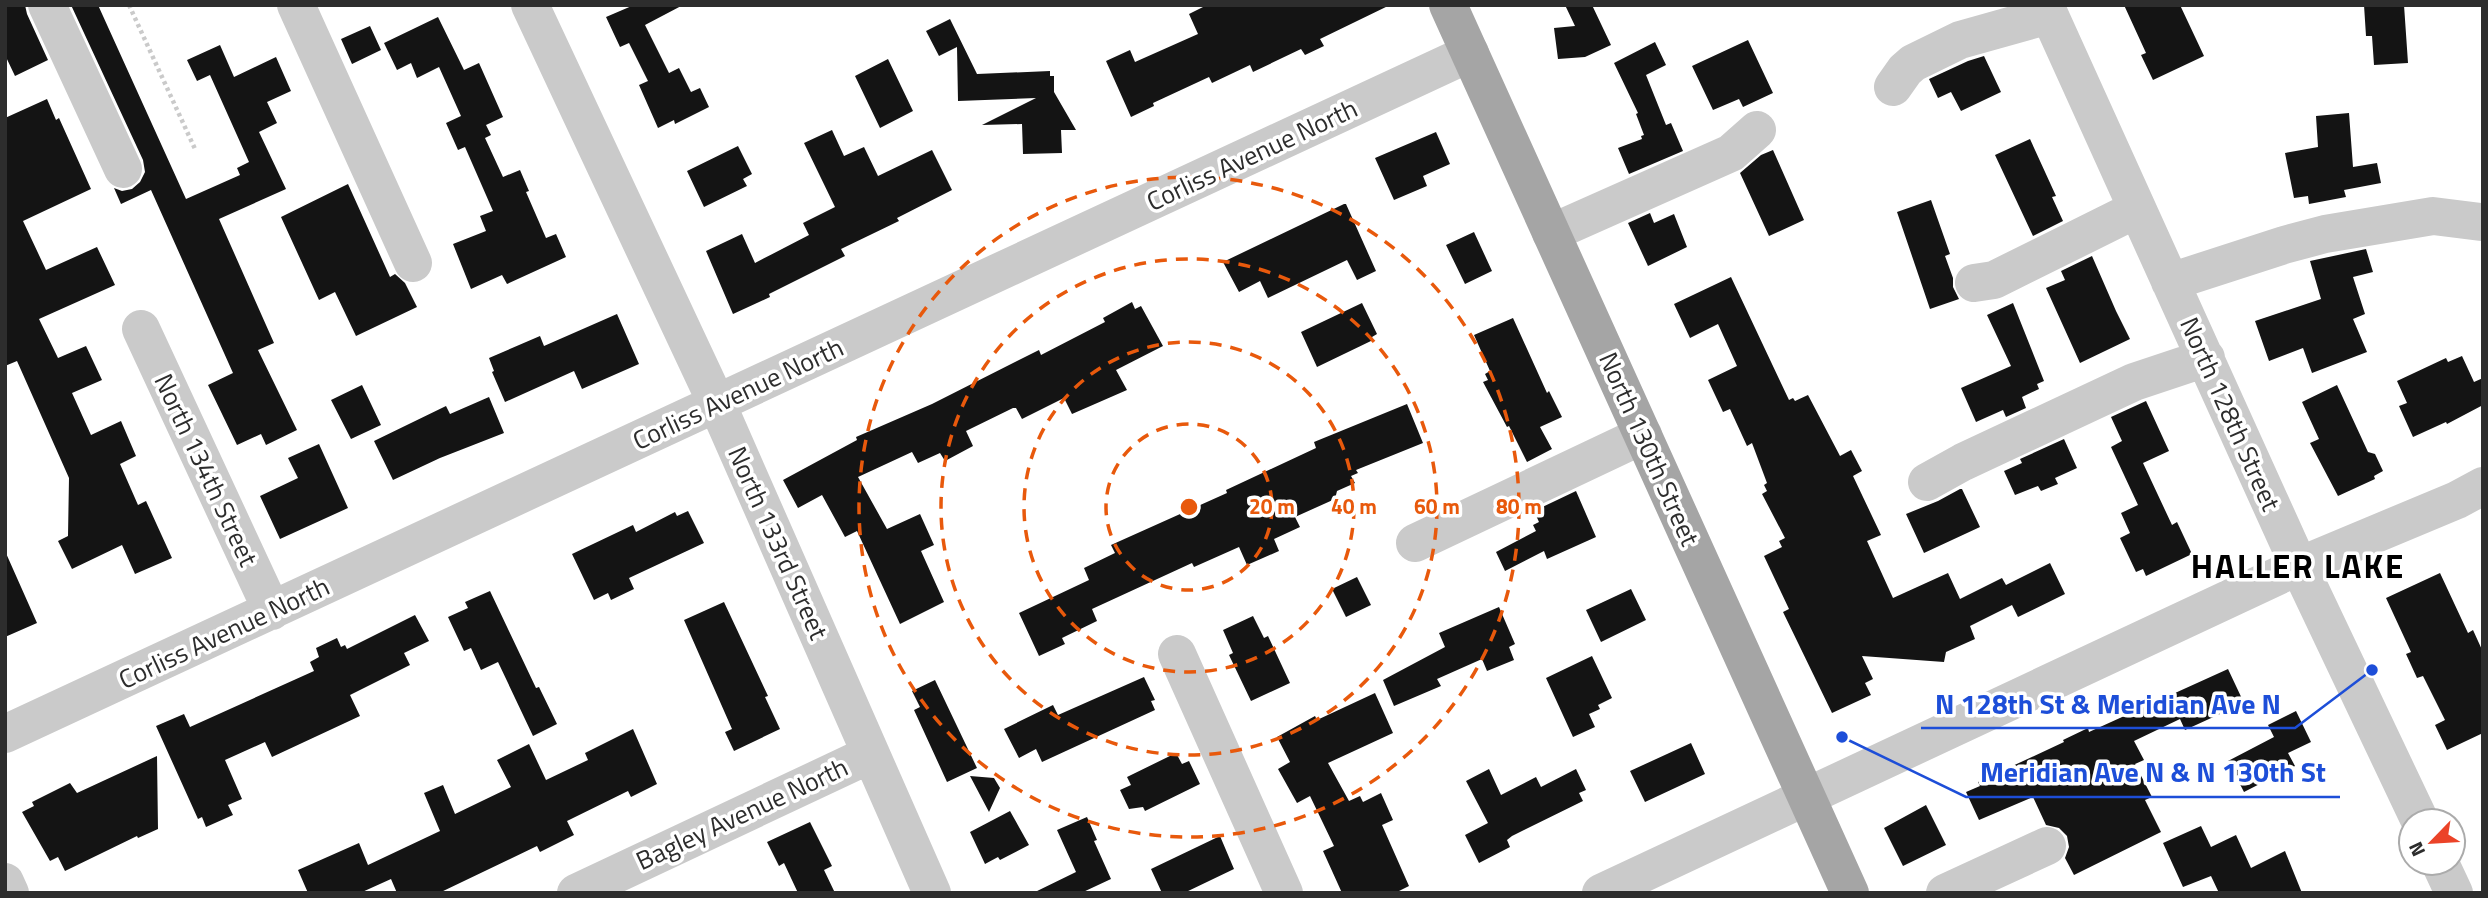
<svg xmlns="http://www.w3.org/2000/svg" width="2488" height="898" font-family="'Titillium Web',sans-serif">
  <rect width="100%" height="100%" fill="#fff"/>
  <path fill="#141414" d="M5,5H25L27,14L48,60L15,76L5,55Z
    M71,5H98L186,199L240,175L237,168L249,162L210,75L197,81L187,60L220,45L234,77L276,57L291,91L267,102L277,123L259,132L286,189L219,219L274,343L258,350L297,430L266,445L261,434L237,445L208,385L233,373L151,190L121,204L114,188L122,191L132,189L140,182L145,172L143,160Z
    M634,5H683L645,25L669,73L679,68L691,92L700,88L709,107L675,124L674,120L658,128L639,85L648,81L629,43L620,47L606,17Z
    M1207,5H1390L1320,39L1324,46L1305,55L1301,49L1253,72L1250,65L1212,83L1209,77L1153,103L1154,106L1131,117L1106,61L1130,50L1135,62L1198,34L1189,14Z
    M1565,5H1592L1611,45L1585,57L1558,59L1554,28L1575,26Z
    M2124,5H2180L2204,56L2153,80L2141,55L2146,53Z
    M2364,5H2404L2408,63L2374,65L2372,36H2366Z
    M438,17L464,70L479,63L503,117L486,125L491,135L485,138L503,177L520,170L529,191L526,192L546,238L556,234L566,257L507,284L502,275L471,289L453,244L486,231L480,216L493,211L465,147L458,150L446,123L461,116L439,67L417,78L411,63L397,70L384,43Z
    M950,19L977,74L1050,71V76H1054V92L1076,130H1061L1062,153L1023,154L1022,124L982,125L1036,98L958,101L957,47L939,56L926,31Z
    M370,26L381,50L352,64L341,39Z
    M1748,40L1773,93L1743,107L1739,99L1713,110L1692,66Z
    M1655,42L1666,65L1646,75L1666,125L1671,123L1683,151L1629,174L1618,148L1642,139L1641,136L1644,135L1636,114L1638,113L1614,63Z
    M1984,56L2001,92L1961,111L1951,92L1938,98L1929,79L1968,61Z
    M888,59L913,111L880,128L855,76Z
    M47,99L56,120L59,118L91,189L23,221L46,270L97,247L115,285L39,319L58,358L86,346L102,380L72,393L91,435L121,421L136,456L120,464L138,505L146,501L172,558L135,574L122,545L72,569L58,541L68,536L69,478L17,361L5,366V118Z
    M2349,113L2353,167L2377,163L2381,183L2344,190L2346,197L2309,204L2308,196L2294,198L2285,153L2318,147L2316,116Z
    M832,130L844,156L864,147L878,176L932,150L952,190L897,218L899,221L841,249L845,256L769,294L770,297L733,314L706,251L742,234L755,263L809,235L803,223L835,207L804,143Z
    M1436,132L1450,164L1423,176L1427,186L1394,200L1375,158Z
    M2030,139L2056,196L2052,197L2063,221L2033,236L1995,155Z
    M738,146L752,174L743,179L747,186L704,207L687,171Z
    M1773,150L1804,220L1769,236L1740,173L1761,155Z
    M348,184L390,277L395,274L405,283L417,307L356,336L335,292L319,300L281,217Z
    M1931,200L1950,254L1945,256L1953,278V287L1959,299L1930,309L1897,212Z
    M1344,204H1346L1376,271L1357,280L1347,260L1268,298L1260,281L1239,292L1223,262Z
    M1650,213L1654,223L1674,214L1687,247L1648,266L1628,223Z
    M1474,232L1492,271L1465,284L1446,245Z
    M2366,249L2373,272L2353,277L2365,314L2353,319L2367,352L2312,373L2303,348L2269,361L2255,321L2321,299L2310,261Z
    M2092,256L2116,311L2130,339L2080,363L2046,288L2065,280L2061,271Z
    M1731,277L1789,400L1793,398L1795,401L1808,395L1840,456L1851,450L1862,471L1853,476L1881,535L1867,541L1893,598L1948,573L1960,599L2002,578L2006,585L2050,563L2065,594L2018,617L2012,605L1970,626L1975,639L1946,652L1944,662L1862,656L1873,679L1865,683L1871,695L1832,713L1783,612L1789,609L1764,556L1782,547L1779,541L1785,538L1762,494L1767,491L1764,485L1767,483L1752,443L1747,446L1730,409L1723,412L1708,380L1737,366L1718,324L1690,338L1674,304Z
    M1132,302L1135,309L1141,306L1163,346L1116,370L1127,390L1072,414L1064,398L1022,419L1016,408H1013L966,431L973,446L945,461L940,453L918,463L912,452L858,477L887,529L920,514L934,545L921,551L944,602L900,624L857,531L845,537L822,495L798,508L783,480L857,440L856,437L932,404L1039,350L1041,355L1105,322L1103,318Z
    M1362,303L1377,334L1372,337L1373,340L1317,367L1301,332Z
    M2013,303L2044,381L2037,384L2039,389L2022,397L2026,408L2006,417L2003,410L1976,422L1961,388L2011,366L1987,315Z
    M617,314L639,364L582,389L574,371L505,402L492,372L494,371L489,358L540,336L544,346Z
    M1513,318L1547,393L1549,391L1562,417L1540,427L1552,449L1527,462L1509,426L1507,427L1483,382L1488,380L1485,374L1490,371L1474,335Z
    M2462,356L2474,382L2483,378V405L2447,424L2446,422L2413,437L2399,406L2407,403L2397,381L2446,358L2448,362Z
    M362,385L381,425L351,439L331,400Z
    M2337,385L2368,452L2375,454L2383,471L2374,476L2375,479L2338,496L2310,443L2319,439L2302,402Z
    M489,397L504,433L440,458L393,480L374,441L446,406L450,414Z
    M2146,401L2169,451L2143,463L2172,525L2177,522L2192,554L2146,576L2143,569L2136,572L2120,538L2130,533L2121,513L2138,505L2111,447L2122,441L2111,417Z
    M1407,404L1423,443L1356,470L1358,473L1351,476L1355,483L1337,491L1335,499L1295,517L1300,527L1274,539L1279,551L1247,565L1239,547L1194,567L1192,563L1092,609L1097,621L1062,638L1065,644L1039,656L1019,613L1089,580L1084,568L1115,553L1111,545L1227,493L1226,490L1316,448L1314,442Z
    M2064,439L2077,468L2055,478L2058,484L2041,491L2038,486L2015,495L2004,471L2022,463L2020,459Z
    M319,444L348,508L280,539L260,496L298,478L288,458Z
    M1960,489H1962L1980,527L1924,553L1906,514L1938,501Z
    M1576,491L1596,537L1547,559L1544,551L1505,571L1496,552L1536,531L1533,525L1539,522L1534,511Z
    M688,511L704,543L629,578L634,589L611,600L608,593L594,600L572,554L633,525L636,532L675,512L677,516Z
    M5,551L37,623L5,637Z
    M2440,573L2468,633L2473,630L2483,652V733L2447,750L2435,725L2445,720L2423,676L2417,678L2406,654L2411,652L2386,598Z
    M1357,577L1371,605L1346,617L1332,589Z
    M1631,589L1646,620L1601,642L1586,610Z
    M490,591L536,688L539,687L557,724L533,736L498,662L481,670L471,648L464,651L448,617L468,608L465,602Z
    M724,602L768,696L765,697L780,729L734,751L725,732L732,729L684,620Z
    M1499,607L1515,644L1509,647L1514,660L1487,671L1482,659L1437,679L1441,686L1394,706L1383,680L1445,647L1439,633Z
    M415,615L429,641L404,653L410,665L350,695L360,716L272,757L265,742L225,760L242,799L228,805L233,815L206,827L202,817L198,819L156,726L184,714L190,727L314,671L310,662L319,657L316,648L337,638L341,647L345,645L347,649Z
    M1253,616L1264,638L1268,636L1290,683L1251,701L1229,655L1233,653L1223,630Z
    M1592,656L1612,698L1598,705L1600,709L1589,714L1595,727L1573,737L1546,678Z
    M2228,669L2244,703L2185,730L2180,719L2134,741L2144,760L2135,764L2152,797L2145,800L2161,832L2074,875L2065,858L2069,847L2067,836L2059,828L2046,825L2033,797L1979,820L1966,792L1980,786L1978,782L2064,742L2063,740L2088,728L2089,732Z
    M1144,677L1155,700L1151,701L1155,710L1042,762L1036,749L1019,758L1004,729L1053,705L1058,715Z
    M935,680L977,768L947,782L914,710L920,707L912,691Z
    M1375,693L1393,733L1328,763L1349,801L1360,796L1363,802L1381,793L1393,820L1382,825L1409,886L1395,893H1342L1323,851L1334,846L1310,796L1297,803L1278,769L1290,762L1277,737L1315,716L1317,720Z
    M2296,711L2311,742L2288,753L2295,766L2244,792L2228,761L2274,737L2268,725Z
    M633,729L657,784L631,797L628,791L567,821L574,835L540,852L537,846L439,893H397L391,879L360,893H308L298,870L359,843L368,865L440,831L424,793L443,785L455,814L511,787L497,760L529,744L546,780L588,760L585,753Z
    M1691,743L1705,774L1645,802L1630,771Z
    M1176,753L1182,764L1189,761L1200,784L1145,811L1143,807L1129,809L1120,790L1131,785L1127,777Z
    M157,756L158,829L138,838L137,836L65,871L58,857L50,861L22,812L34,806L32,802L70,783L77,793Z
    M1489,769L1501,795L1536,777L1541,787L1576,769L1586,790L1579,793L1583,801L1512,836L1507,840L1510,847L1479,863L1465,835L1488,823L1466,781Z
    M970,776L994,778L1000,788L989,812Z
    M1926,805L1946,845L1903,866L1884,828Z
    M1010,811L1029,845L1000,860L998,857L985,864L970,832Z
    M1087,817L1097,840L1094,841L1111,879L1081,893H1033L1076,872L1057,830Z
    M810,822L832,866L824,870L835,893H798L784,863L779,866L767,842Z
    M2201,826L2211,847L2236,835L2251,868L2285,851L2302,893H2219L2211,876L2183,887L2163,843Z
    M1220,836L1234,869L1184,893H1162L1151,869Z"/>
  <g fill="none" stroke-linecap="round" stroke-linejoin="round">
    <path stroke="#cacaca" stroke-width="4.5" stroke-dasharray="3.5 3.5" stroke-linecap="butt" d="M129,5L195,149"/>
    <path stroke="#cacaca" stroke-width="38" d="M47,5L123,169
      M296,5L413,263
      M530,5L717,404L932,893
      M2045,5L2299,566L2420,821
      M1893,87L1905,70L1913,63L1960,40L2049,15
      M1551,233L1731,153L1757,130
      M2170,282L2284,245L2325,234L2433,216L2481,222
      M1974,283L1994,280L2137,209
      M141,329L272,611
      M1927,482L1963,462L2134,382L2206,358
      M1415,543L1643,435
      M1177,654L1284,893
      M5,734L1470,53
      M2440,863L2454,893
      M5,882L10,893
      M576,893L871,754
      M1601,893L2299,566L2457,500L2483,486
      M1945,893L2047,846"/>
    <path stroke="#a5a5a5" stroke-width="38" d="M1448,5L1850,893"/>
  </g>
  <g fill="none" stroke="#e8590c" stroke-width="3.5" stroke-dasharray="12 9">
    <circle cx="1189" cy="507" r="83"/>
    <circle cx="1189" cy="507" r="165"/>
    <circle cx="1189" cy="507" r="248"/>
    <circle cx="1189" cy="507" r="330"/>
  </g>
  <g text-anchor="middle" stroke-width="7" stroke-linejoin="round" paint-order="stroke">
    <g font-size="26" fill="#2d2d2d" stroke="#fff">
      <text transform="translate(1252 155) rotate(-25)" y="9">Corliss Avenue North</text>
      <text transform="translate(738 394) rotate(-25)" y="9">Corliss Avenue North</text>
      <text transform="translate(2230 414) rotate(66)" y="9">North 128th Street</text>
      <text transform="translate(1649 449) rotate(66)" y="9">North 130th Street</text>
      <text transform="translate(206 470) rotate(65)" y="9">North 134th Street</text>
      <text transform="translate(778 543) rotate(66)" y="9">North 133rd Street</text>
      <text transform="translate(224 633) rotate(-25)" y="9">Corliss Avenue North</text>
      <text transform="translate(742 814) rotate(-25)" y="9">Bagley Avenue North</text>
    </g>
    <g font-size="33" font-weight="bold" letter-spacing="2" fill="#000" stroke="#fff">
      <text x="2298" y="578">HALLER LAKE</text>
    </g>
  </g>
  <circle cx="1189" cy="507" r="10" fill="#e8590c" stroke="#fff" stroke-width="3.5"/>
  <g font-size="21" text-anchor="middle" font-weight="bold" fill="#e8590c" stroke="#fff" stroke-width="7" stroke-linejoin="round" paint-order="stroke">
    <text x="1272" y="514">20 m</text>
    <text x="1354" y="514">40 m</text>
    <text x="1437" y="514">60 m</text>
    <text x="1519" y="514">80 m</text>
  </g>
  <path fill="none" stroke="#1d4ed8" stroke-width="2.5" d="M2372 670L2295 728H1921M1842 737L1966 797H2340"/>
  <g fill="#1d4ed8" stroke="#fff" stroke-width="2.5">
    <circle cx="2372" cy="670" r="7"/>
    <circle cx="1842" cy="737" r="7"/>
  </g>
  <g font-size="28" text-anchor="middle" font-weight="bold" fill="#1d4ed8" stroke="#fff" stroke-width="7" stroke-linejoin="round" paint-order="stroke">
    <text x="2108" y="714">N 128th St &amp; Meridian Ave N</text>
    <text x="2153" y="782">Meridian Ave N &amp; N 130th St</text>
  </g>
  <rect width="2488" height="898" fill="none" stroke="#2d2d2d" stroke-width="14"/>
  <g transform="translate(2432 842) rotate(245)"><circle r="33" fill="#ffffff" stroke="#ababab" stroke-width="2"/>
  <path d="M0-5L12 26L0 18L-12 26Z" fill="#eb4328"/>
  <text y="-10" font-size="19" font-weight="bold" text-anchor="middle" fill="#2d2d2d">N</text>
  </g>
</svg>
